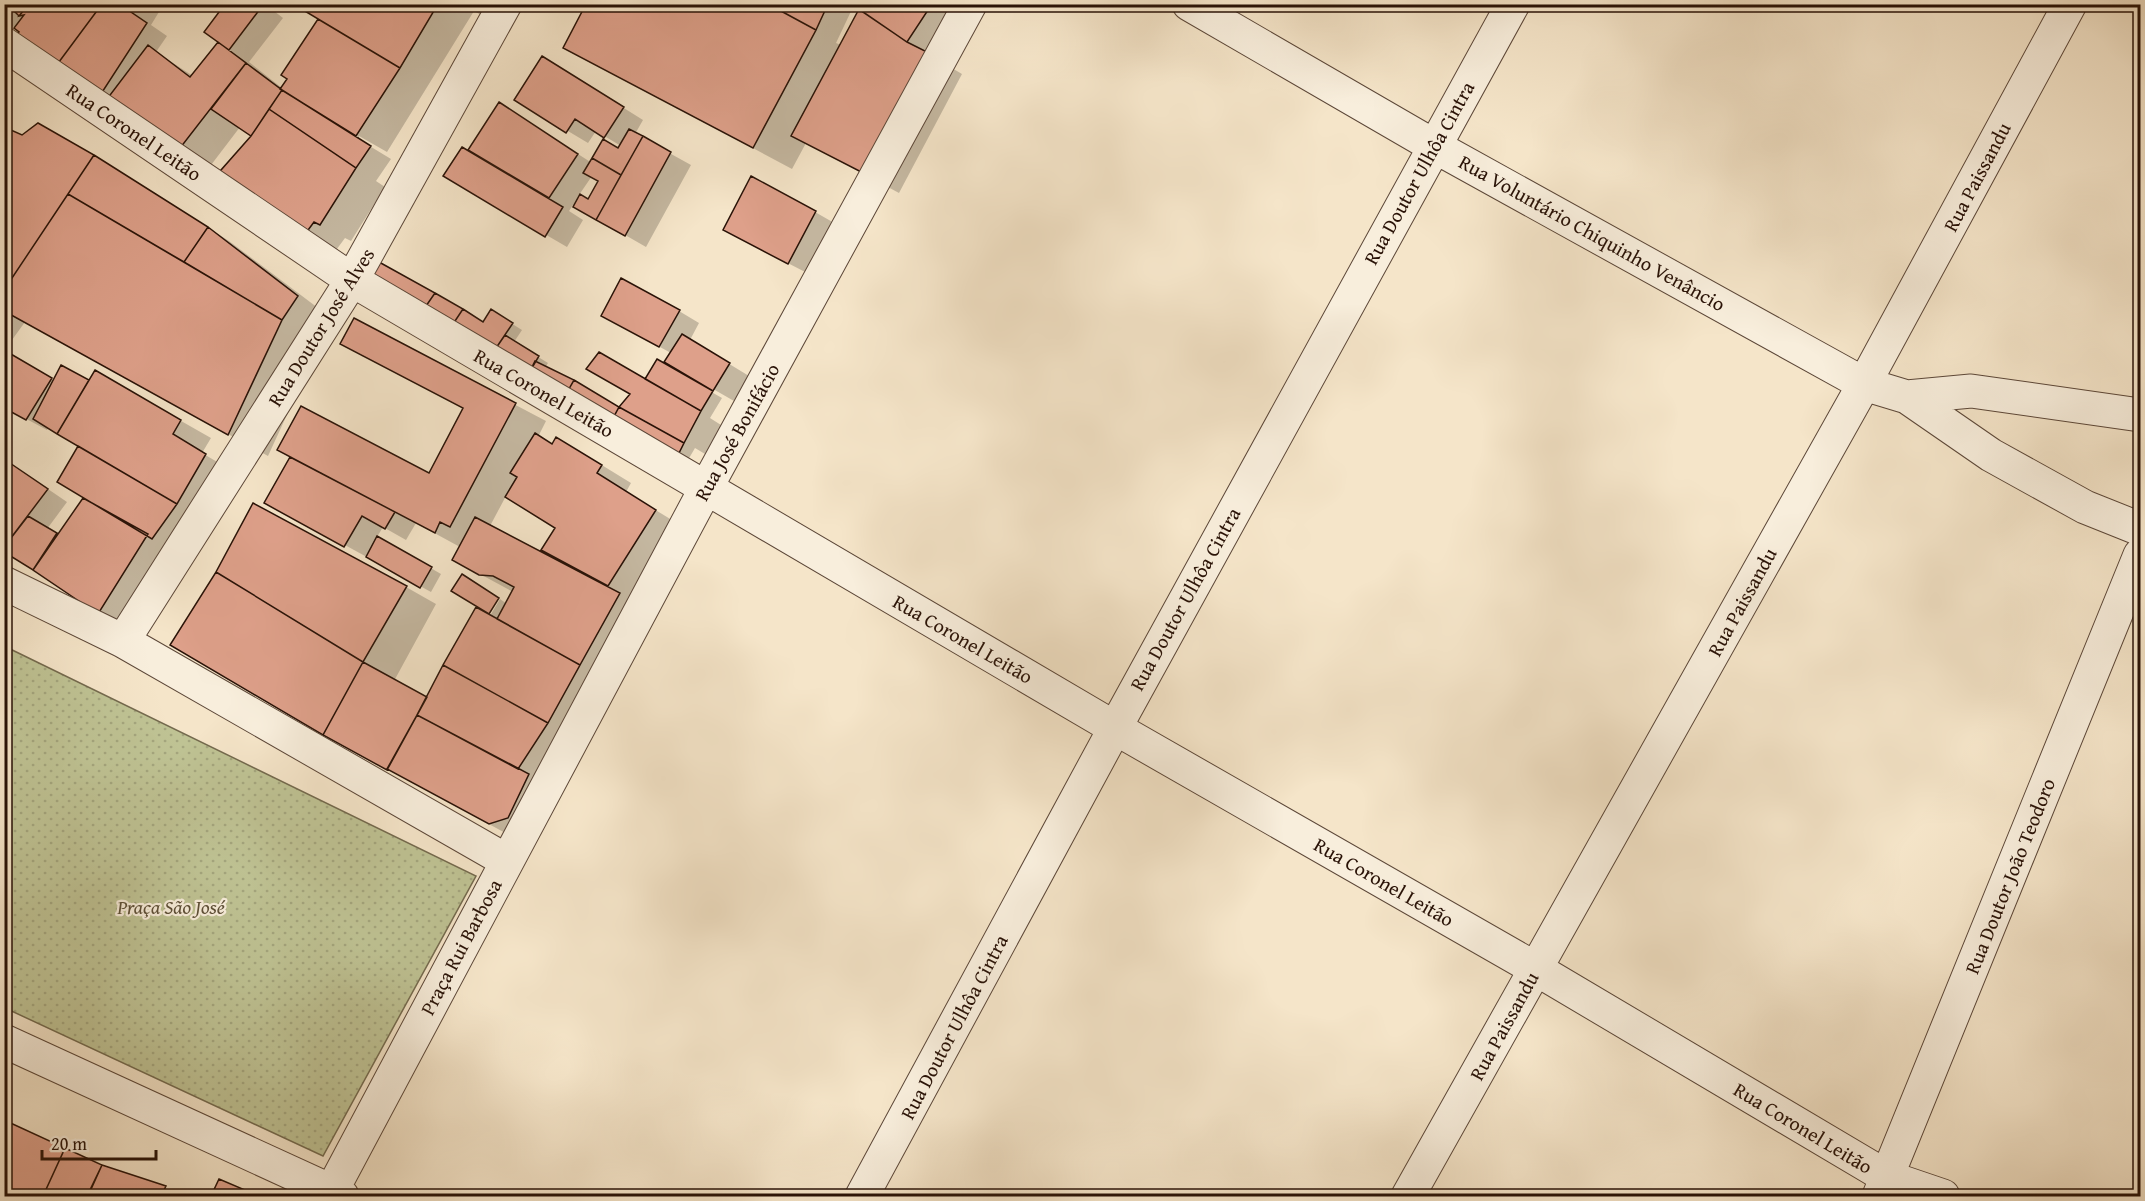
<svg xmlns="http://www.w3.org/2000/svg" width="2145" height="1201" font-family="'Gentium Book Plus',serif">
  <defs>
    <pattern id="park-dots" width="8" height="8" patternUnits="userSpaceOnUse" patternTransform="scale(1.5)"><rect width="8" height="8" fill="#bfc394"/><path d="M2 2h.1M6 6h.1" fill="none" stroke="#a4a67e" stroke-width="1.8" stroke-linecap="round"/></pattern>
  </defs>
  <rect width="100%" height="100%" fill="#f5e5c9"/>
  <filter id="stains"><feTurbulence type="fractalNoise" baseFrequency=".00333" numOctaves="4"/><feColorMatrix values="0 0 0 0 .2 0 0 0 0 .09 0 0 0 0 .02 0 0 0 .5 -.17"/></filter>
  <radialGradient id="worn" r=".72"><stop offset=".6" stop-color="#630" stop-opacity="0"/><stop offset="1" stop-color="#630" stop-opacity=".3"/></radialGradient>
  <path fill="url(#park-dots)" stroke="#746a4e" stroke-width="1.5" d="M4,646L476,876L323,1156L5,1008Z"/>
  <path fill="#0003" fill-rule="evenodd" d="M4,4H160L162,7L151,25L167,36L156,52L193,76L220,41L227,4H265L283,18L249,62L282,88L289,79L283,75L320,18L296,4H523L508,30L474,11L387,152L359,136L358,139L391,159L376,181L385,187L351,241L345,238L331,257L301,240L253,136L240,127L208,169L17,29L7,23L4,25Z
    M588,4H959L928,54L962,74L899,193L806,143L792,169L565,47ZM854,5L860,9L841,45L836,43Z
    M563,70L643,120L635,134L691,165L646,247L573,205L569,211L583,220L567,247L445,176L468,152L500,104L592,163L619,150L621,146L596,131L588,143L516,100ZM592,176L600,180L588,201L579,195Z
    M38,125L123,174L229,241L318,308L320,343L268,456L25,322L4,351V129L23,137Z
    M815,212L836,224L809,274L745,241Z
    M429,307L483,324L501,317L522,330L514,342L548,363L545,368L620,408L646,381L657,361L722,398L710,418L721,425L705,454L695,448L685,465Z
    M679,311L699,323L690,340L749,376L734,401L666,362L671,353L623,327Z
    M355,320L546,421L538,437L553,445L587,456L631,483L626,492L685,528L520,841L354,751L172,645L406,587L436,604L394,681L428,699L490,616L500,599L507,604L513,592L454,560L460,547L416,523L406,540L383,527L377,537L441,574L431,592L266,502L292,457L430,475L465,409L373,361ZM506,496L557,528L541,551L490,526Z
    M4,351L55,381L62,367L89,382L95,372L211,438L202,453L236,473L129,630L99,612L4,550V459L67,502L47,529L59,536L133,527L105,460L49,427L47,430L4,407Z
    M4,1121L102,1166L165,1188L181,1196H4Z
    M220,1181L255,1196H212Z"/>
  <path fill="#dea08a" stroke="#291207" stroke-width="1.5" d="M4,4H29L19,16L12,9L4,17Z
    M29,4H102L53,70L13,40L19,32L14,28L24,15L19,16Z
    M102,4H136L131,12L147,23L99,97L53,70Z
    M225,4L263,5L229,50L204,32Z
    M293,4H438L400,68Z
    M586,4H768L816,30L753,148L563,48Z
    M768,4H828L816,30Z
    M851,4H932L907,42Z
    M859,9L907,42L933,55L869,176L791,136Z
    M318,19L400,68L356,136L280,89L287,79L281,75Z
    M218,42L246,63L177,152L107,99L148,45L190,77Z
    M542,56L624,107L604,138L575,119L566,133L514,100Z
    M246,63L282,90L251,136L211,109Z
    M282,90L371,146L356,168L269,109Z
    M499,102L578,154L549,198L468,150Z
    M269,109L356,168L320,225L314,222L300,241L214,178L251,136Z
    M38,123L94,155L4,290V127L22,135Z
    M629,129L643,136L621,175L592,158L603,139L618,148Z
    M643,136L671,152L625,236L596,220Z
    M462,147L563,207L545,237L443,176Z
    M94,155L208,227L184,262L68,194Z
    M592,158L621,175L596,220L573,207L580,194L588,199L598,181L583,173Z
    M751,176L816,211L788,264L723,230Z
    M68,194L282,320L228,435L4,311V290Z
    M208,227L298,296L282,320L184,262Z
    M379,262L435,293L426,306L372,276Z
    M621,278L680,310L659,347L601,316Z
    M435,293L463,309L453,324L426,306Z
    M463,309L483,322L491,309L513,323L494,351L453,324Z
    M354,318L516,403L450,527L440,522L435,533L277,450L301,406L429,473L463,408L340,344Z
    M682,334L730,363L713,391L664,362Z
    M505,335L539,356L529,373L494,351Z
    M4,350L52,378L26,420L4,408Z
    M599,352L701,411L684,443L619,407L630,394L586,369Z
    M657,359L713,391L701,411L645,379Z
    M535,361L574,380L565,396L529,373Z
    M61,365L89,380L57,434L33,419Z
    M95,370L181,420L173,434L206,454L177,504L57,434Z
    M574,380L619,407L611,422L565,396Z
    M619,407L684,443L675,461L611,422Z
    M535,433L552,444L556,437L602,465L597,473L656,510L608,586L541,550L555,528L505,497L517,477L510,473Z
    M78,446L177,504L152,539L57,482Z
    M290,457L395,512L385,529L362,516L344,547L264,503Z
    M4,459L48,489L4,547Z
    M83,498L148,534L98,614L33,570Z
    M253,503L407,586L363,662L216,572Z
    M28,516L57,533L33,570L4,552V547Z
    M475,517L620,593L580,665L497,619L514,587L493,576L479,575L452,560Z
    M377,536L432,567L420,588L366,557Z
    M216,572L363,662L323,735L170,645Z
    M462,574L499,598L489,614L451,591Z
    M476,607L580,665L548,723L443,665Z
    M363,662L427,697L387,770L323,735Z
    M443,665L548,723L518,769L417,715Z
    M417,715L529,774L508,818L489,824L387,769Z
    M4,1120L65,1148L43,1196H4Z
    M65,1148L102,1165L87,1196H43Z
    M102,1165L166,1186L161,1196H88Z
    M219,1179L259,1196H211Z"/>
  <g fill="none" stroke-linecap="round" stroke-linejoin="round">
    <g stroke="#5c4738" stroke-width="35">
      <path id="minor" d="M1189,4L1434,146L1864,384L1907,397L1971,391L2140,415
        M4,44L352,280L1115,728L1536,969L1887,1177L1943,1196
        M1907,397L1991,455L2085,507L2140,529
        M4,583L123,641L507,861
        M123,641L352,280L505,4
        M4,1041L342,1196
        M329,1196L706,488L970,4
        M862,1196L1115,728L1513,4
        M1408,1196L1864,384L2070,4
        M1879,1196L2140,555"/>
    </g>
    <use href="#minor" stroke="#f8eedc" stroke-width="33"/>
  </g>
  <g text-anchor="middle" stroke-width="4.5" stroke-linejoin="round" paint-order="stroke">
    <g font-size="20" fill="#291207" stroke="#f8eedc">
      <text transform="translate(134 132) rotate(34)" y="7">Rua Coronel Leitão</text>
      <text transform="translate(1419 173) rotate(-61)" y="7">Rua Doutor Ulhôa Cintra</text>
      <text transform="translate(1977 177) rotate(-62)" y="7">Rua Paissandu</text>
      <text transform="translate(1592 233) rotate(29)" y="7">Rua Voluntário Chiquinho Venâncio</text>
      <text transform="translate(321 327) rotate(-58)" y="7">Rua Doutor José Alves</text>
      <text transform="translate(544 393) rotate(30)" y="7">Rua Coronel Leitão</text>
      <text transform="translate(737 432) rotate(-61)" y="7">Rua José Bonifácio</text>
      <text transform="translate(1185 599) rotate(-61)" y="7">Rua Doutor Ulhôa Cintra</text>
      <text transform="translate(1742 602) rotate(-61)" y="7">Rua Paissandu</text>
      <text transform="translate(963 639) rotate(30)" y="7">Rua Coronel Leitão</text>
      <text transform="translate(2010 876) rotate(-68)" y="7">Rua Doutor João Teodoro</text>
      <text transform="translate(1384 882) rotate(30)" y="7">Rua Coronel Leitão</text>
      <text transform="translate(461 947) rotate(-62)" y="7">Praça Rui Barbosa</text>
      <text transform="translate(1504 1026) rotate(-61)" y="7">Rua Paissandu</text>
      <text transform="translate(954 1027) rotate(-62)" y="7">Rua Doutor Ulhôa Cintra</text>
      <text transform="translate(1803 1128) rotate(31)" y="7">Rua Coronel Leitão</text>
    </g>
    <g font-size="20" font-style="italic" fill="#5e5038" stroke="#f8eedc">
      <text x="171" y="914">Praça São José</text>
    </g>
  </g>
  <rect width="2145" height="1201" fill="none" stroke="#f5e5c9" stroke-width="24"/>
  <rect x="6" y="6" width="2133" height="1189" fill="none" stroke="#291207" stroke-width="3"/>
  <rect x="12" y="12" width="2121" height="1177" fill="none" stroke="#291207" stroke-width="1.5"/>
  <path d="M42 1150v9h114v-9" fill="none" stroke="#291207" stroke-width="3"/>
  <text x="51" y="1150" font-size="18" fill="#291207" stroke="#f8eedc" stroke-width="4.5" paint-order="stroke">20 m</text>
  <rect width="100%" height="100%" filter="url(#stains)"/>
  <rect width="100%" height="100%" fill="url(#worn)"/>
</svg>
